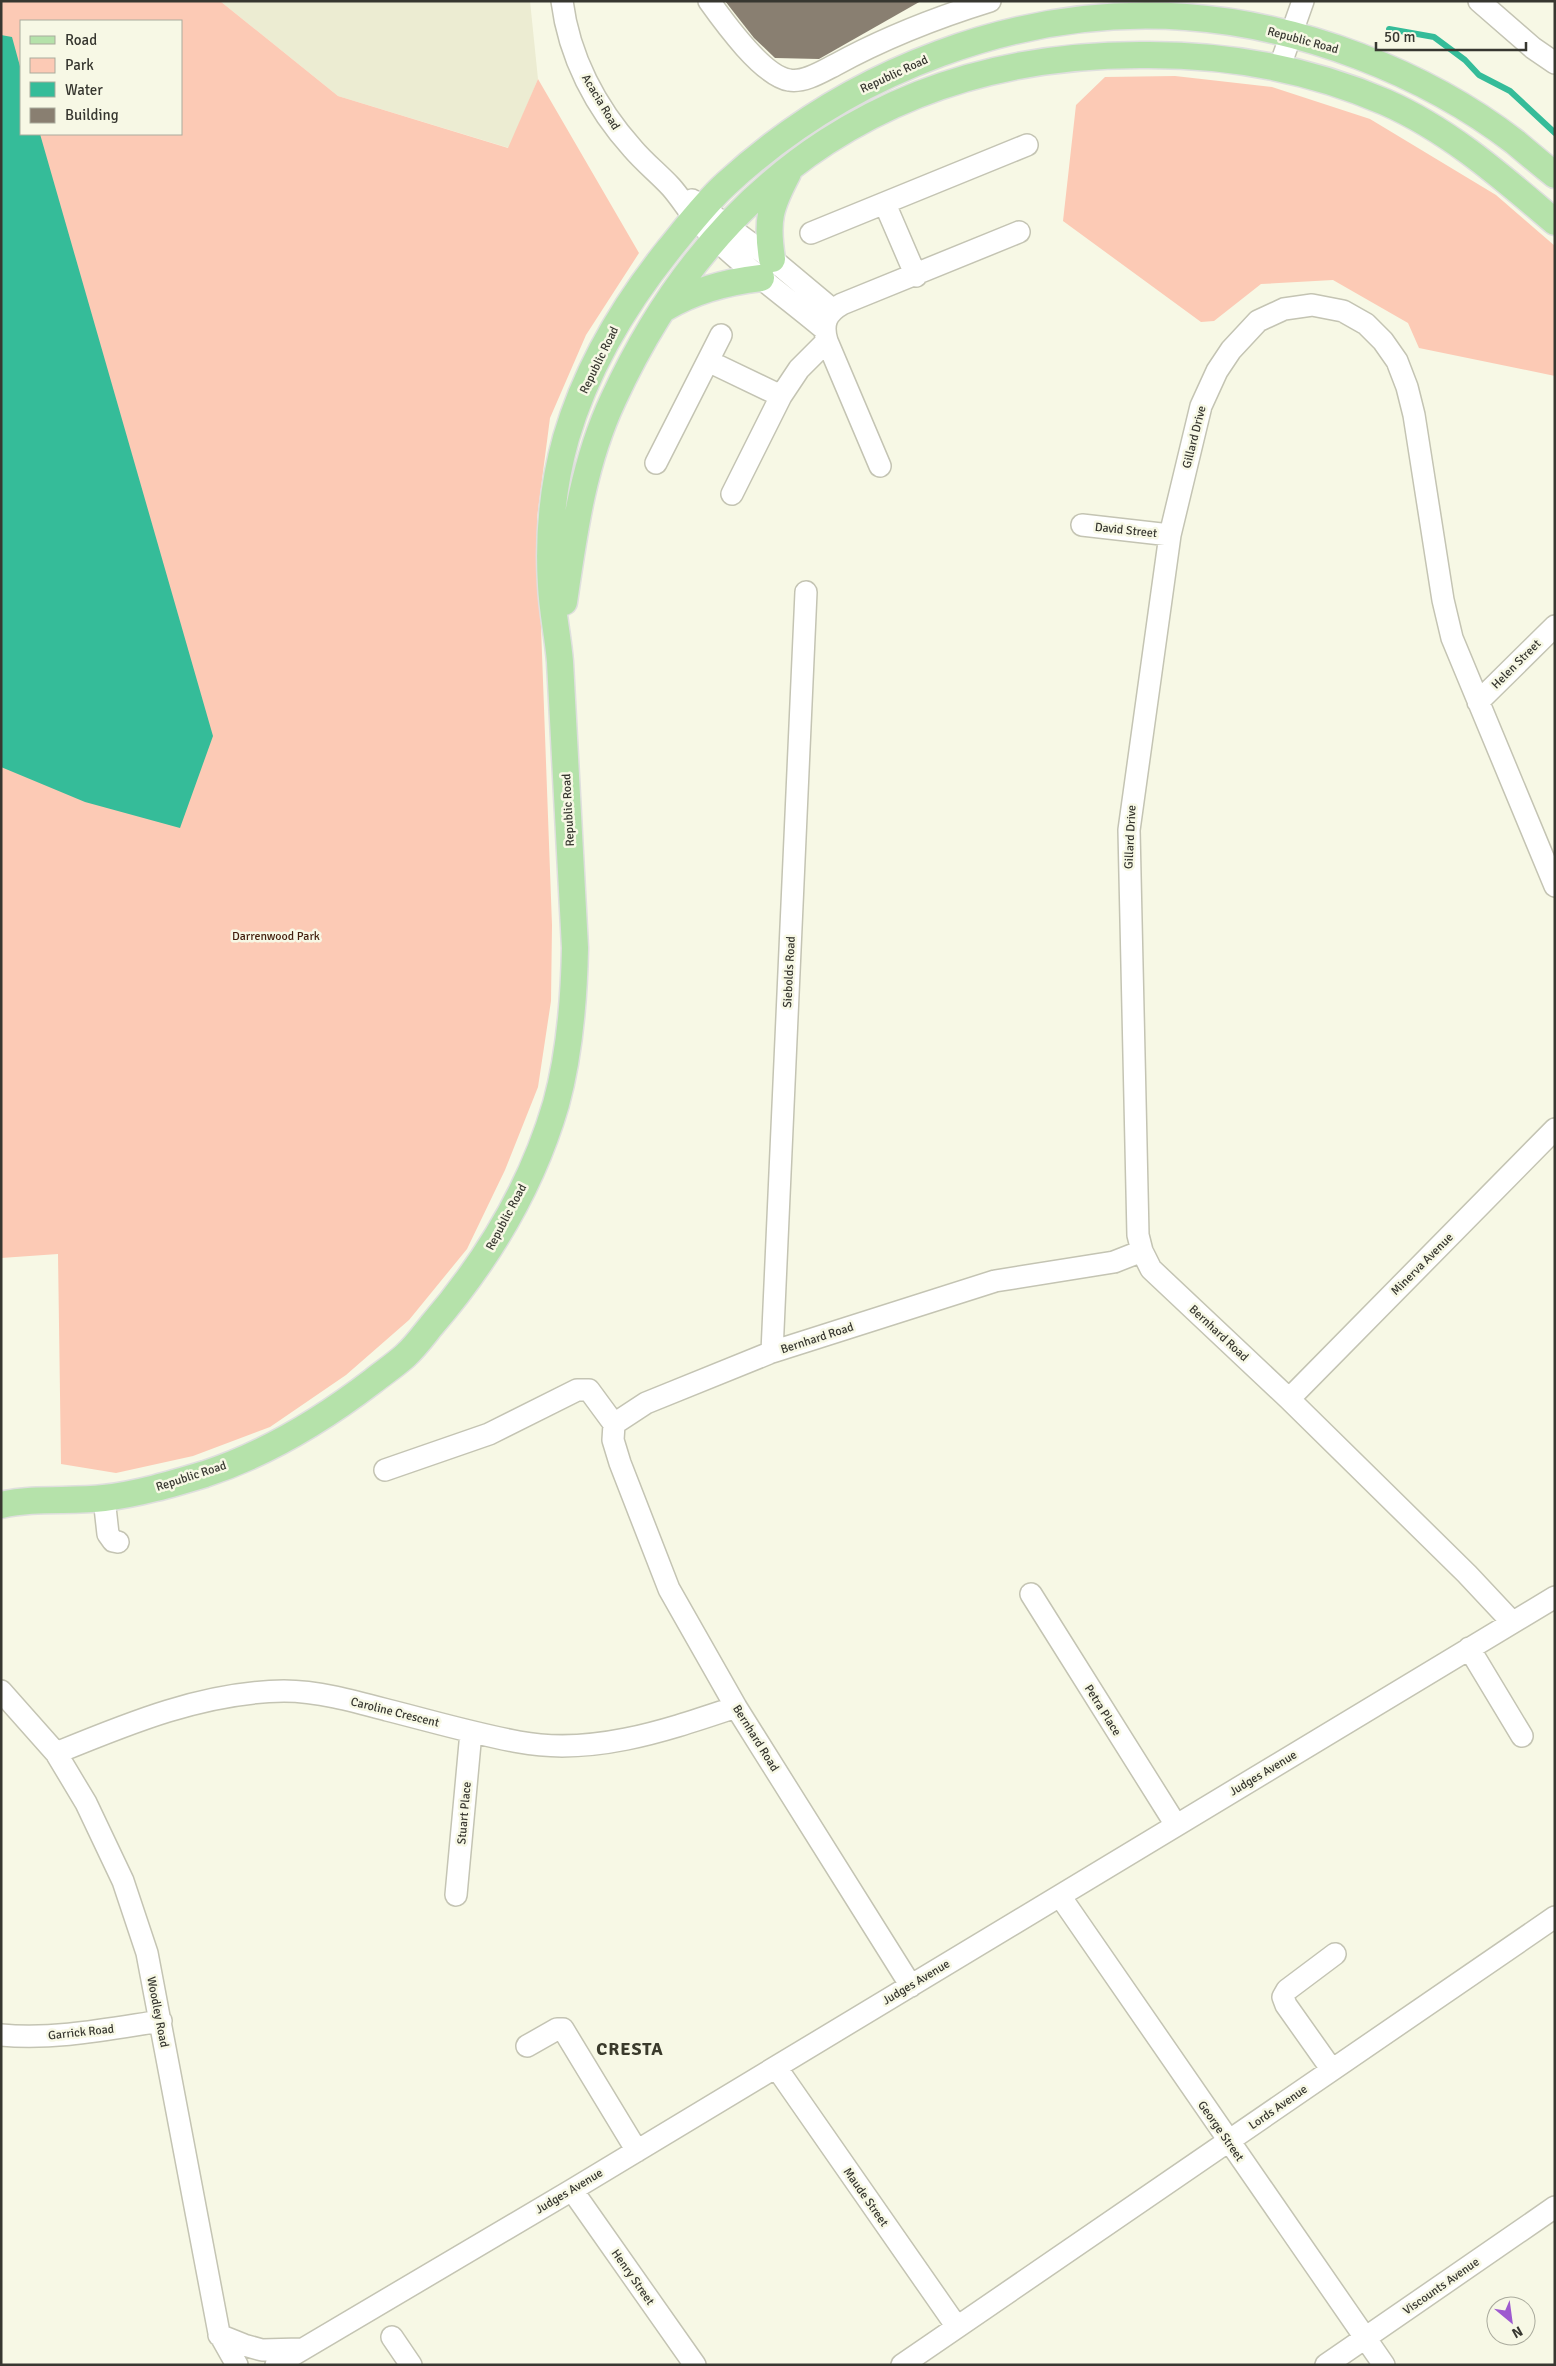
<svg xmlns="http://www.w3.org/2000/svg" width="1556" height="2366" font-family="Signika,sans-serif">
  <rect width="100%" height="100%" fill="#f7f8e5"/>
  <path fill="#ececd2" d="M220,1H530L538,79L509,148L338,96Z"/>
  <path fill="#fccab5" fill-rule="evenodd" d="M1,1H220L338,96L508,148L538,79L639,253L586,335L550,418L537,518L552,925L551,1001L538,1087L505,1170L467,1249L409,1320L346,1375L270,1427L193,1456L116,1473L61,1464L58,1254L1,1258ZM21,21H181V134H21Z
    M1175,76L1272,87L1370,119L1496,195L1555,246V376L1419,348L1408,323L1333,280L1261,284L1214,321L1201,322L1063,221L1076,105L1105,77Z"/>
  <path fill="#35bc99" d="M1,35L12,37L21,70V134H40L213,736L180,828L85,802L1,767Z"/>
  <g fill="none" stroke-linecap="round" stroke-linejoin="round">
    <path stroke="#35bc99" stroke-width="6" d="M1389,29L1434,37L1465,60L1479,75L1510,91L1555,133"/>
  </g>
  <path fill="#897f71" d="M725,1H921L819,59L775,58L754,38Z"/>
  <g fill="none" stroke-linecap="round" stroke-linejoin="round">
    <g stroke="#c4c4b3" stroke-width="24">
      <path id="minor" d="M562,1C569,57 596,108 633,149C645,163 659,174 671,187C679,196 686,207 694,217C732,259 780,292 823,328
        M709,1C724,22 763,76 789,80C804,83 823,71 835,65C886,37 935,18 990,1
        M1479,1L1533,48L1555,63
        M1280,66L1303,1
        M692,200L772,259L833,310
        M885,204L916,276
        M811,233L1027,145
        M708,361L781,396
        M656,463L721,335
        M880,466L827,341C822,324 826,313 842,304L1019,232
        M732,494L781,396L799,369L827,341
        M1082,525L1170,535
        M1478,702L1555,626
        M772,1352L806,592
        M1289,1399L1555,1129
        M385,1470L489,1434L577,1390H589L614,1424
        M104,1498L108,1534L113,1541L118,1542
        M1031,1594L1176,1825
        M1512,1622L1467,1574L1289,1399L1151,1269L1142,1251L1138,1235L1129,830L1170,535L1201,406L1217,371L1231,350L1258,321L1284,309L1312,305L1343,311L1366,324L1383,341L1397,361L1407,387L1414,415L1443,600L1452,638L1555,886
        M1469,1648L1522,1736
        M1,1691L56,1753L86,1803L123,1881L147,1953L219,2333L237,2365
        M56,1753C129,1723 204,1692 284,1691C318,1691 354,1701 387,1710C431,1721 475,1734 519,1742C593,1756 667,1730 736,1707
        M456,1895L471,1732
        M1060,1896L1384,2365
        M911,1986L736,1707L669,1589L620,1463L613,1440L614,1424L646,1403L772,1352L995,1281L1114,1262L1142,1251
        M1,2035C55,2040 108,2029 161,2021
        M527,2046L557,2029H563L637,2151
        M776,2067L957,2327
        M1332,2070L1286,2005L1283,1997L1287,1990L1335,1954
        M572,2190L695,2365
        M219,2335L244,2345L262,2350L301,2349
        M392,2337L411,2365
        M276,2365L572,2190L1555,1597
        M902,2365L1555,1917
        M1326,2365L1555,2207"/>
    </g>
    <g stroke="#dfdfde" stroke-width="29">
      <path id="major" d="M772,259C766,220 770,207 788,173
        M665,308C695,290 726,282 761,278
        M564,602C574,533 583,464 613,400C717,174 900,52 1149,55C1232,55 1309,69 1385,102C1449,130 1502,177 1555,222
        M1,1505C35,1497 70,1502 104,1498C138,1494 172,1484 205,1474C266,1454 322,1420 373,1381C383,1373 395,1365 405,1356C415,1347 423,1336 431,1326C487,1261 532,1186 556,1104C570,1053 574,1000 575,948C570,853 565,757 560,662C558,636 552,611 551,585C548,537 553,485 566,438C586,369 624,305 669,249C687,227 705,203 726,184C849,71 1019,5 1186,17C1300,25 1424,72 1515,142C1528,153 1541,164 1555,175"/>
    </g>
    <use href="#minor" stroke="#fff" stroke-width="21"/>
    <use href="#major" stroke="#b5e2aa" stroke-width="26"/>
  </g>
  <g text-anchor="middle" stroke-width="5" stroke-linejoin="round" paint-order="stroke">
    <g font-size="12" fill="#373730" stroke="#f7f8e5">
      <text transform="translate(1303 40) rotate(15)" y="4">Republic Road</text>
      <text transform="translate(894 74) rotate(-25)" y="4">Republic Road</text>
      <text transform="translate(601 102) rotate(59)" y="4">Acacia Road</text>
      <text transform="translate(599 360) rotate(-64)" y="4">Republic Road</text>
      <text transform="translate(1194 437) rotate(-76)" y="4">Gillard Drive</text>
      <text transform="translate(1126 530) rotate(6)" y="4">David Street</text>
      <text transform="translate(1516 664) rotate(-45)" y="4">Helen Street</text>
      <text transform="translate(568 810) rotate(-93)" y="4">Republic Road</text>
      <text transform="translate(1130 837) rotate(-87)" y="4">Gillard Drive</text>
      <text transform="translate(789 972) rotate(-87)" y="4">Siebolds Road</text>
      <text transform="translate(506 1217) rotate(-62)" y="4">Republic Road</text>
      <text transform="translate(1422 1264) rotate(-45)" y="4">Minerva Avenue</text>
      <text transform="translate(1219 1333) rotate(43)" y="4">Bernhard Road</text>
      <text transform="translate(817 1338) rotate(-18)" y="4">Bernhard Road</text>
      <text transform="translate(191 1476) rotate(-18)" y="4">Republic Road</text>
      <text transform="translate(1103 1710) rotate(58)" y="4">Petra Place</text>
      <text transform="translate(395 1712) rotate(14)" y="4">Caroline Crescent</text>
      <text transform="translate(756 1738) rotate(58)" y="4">Bernhard Road</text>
      <text transform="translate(1263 1773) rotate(-31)" y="4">Judges Avenue</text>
      <text transform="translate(464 1813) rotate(-85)" y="4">Stuart Place</text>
      <text transform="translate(916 1982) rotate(-31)" y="4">Judges Avenue</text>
      <text transform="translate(158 2012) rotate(79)" y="4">Woodley Road</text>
      <text transform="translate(81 2032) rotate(-6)" y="4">Garrick Road</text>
      <text transform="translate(1278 2107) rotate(-35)" y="4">Lords Avenue</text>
      <text transform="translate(1221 2131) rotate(55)" y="4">George Street</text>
      <text transform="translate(569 2191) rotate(-31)" y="4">Judges Avenue</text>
      <text transform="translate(866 2197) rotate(55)" y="4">Maude Street</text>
      <text transform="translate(633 2277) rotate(55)" y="4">Henry Street</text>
      <text transform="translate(1441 2286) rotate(-35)" y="4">Viscounts Avenue</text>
    </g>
    <g font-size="12" fill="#431f0e" stroke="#f7f8e5">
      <text x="276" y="940">Darrenwood Park</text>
    </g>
    <g font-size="18" font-weight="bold" letter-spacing="1" fill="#3a3a2b" stroke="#f7f8e5">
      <text x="630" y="2055">CRESTA</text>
    </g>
  </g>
  <rect width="1556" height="2366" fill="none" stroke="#373730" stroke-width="5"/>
  <rect x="20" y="20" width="162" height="115" fill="#f7f8e5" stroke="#aaab9d"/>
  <rect x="30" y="36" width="25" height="8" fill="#b5e2aa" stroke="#aaab9d"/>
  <text x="65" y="45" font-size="15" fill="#373730">Road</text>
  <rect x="30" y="58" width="25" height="15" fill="#fccab5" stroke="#aaab9d"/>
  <text x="65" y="70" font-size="15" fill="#373730">Park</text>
  <rect x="30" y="82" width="25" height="15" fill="#35bc99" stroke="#aaab9d"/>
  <text x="65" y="95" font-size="15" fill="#373730">Water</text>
  <rect x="30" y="108" width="25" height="15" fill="#897f71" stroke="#aaab9d"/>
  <text x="65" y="120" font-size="15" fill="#373730">Building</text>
  <g transform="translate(1511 2321) rotate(151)"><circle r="24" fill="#f7f8e5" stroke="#aaab9d"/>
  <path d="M0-4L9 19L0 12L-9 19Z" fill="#9e5acf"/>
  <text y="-8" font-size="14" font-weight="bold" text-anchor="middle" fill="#373730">N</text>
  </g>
  <path d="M1376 42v8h150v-8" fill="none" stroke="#373730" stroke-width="2.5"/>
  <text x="1384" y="42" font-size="15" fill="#373730" stroke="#f7f8e5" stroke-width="4" paint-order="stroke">50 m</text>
</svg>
